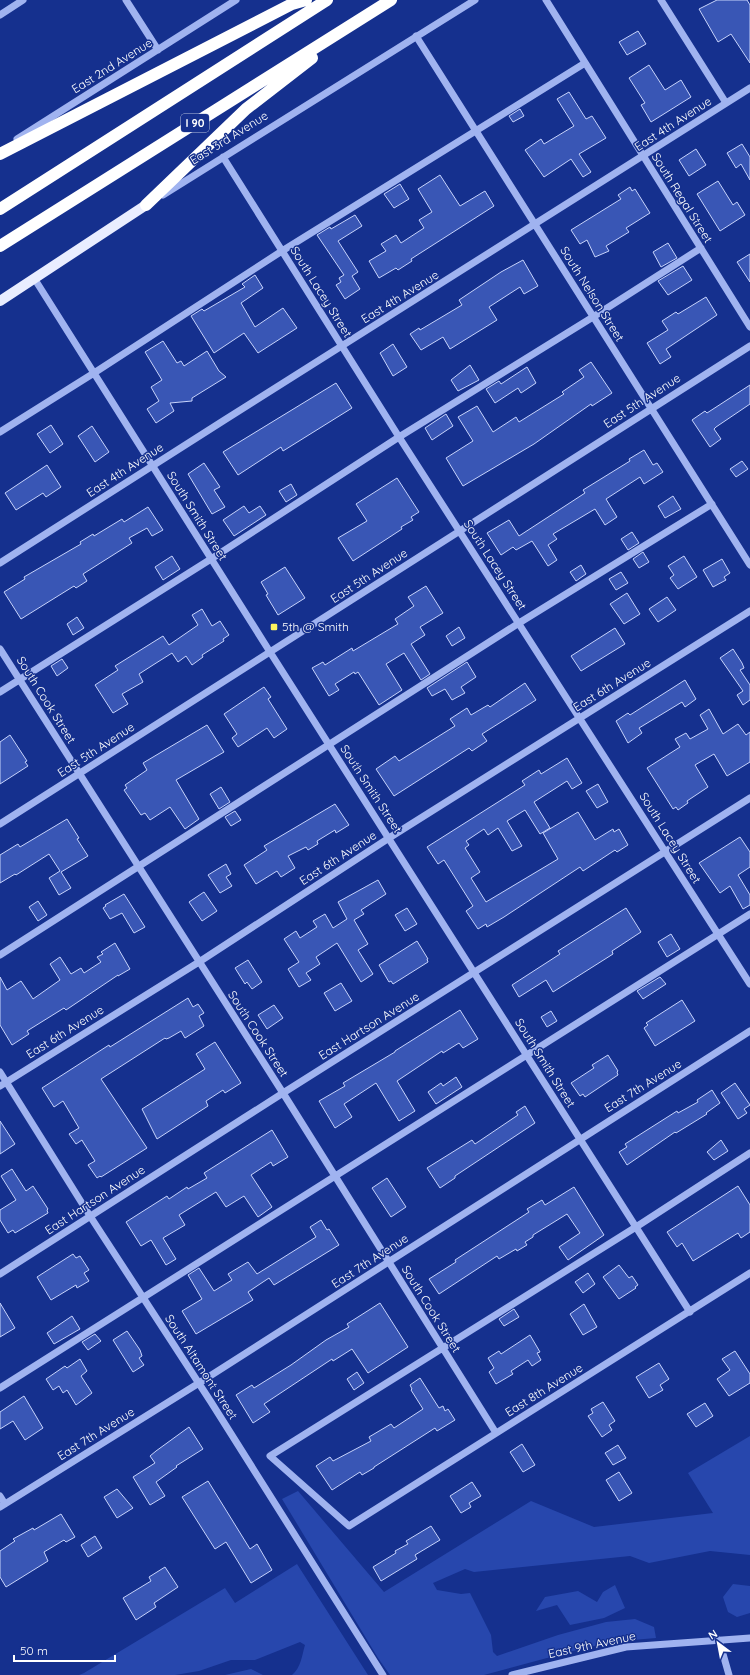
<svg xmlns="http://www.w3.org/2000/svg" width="750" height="1675" font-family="Quicksand,sans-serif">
  <rect width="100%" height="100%" fill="#15308e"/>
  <path fill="#2747ad" d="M750,1436V1555L710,1551L649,1563L630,1556L474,1572L465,1569L433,1583L437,1590L461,1594L470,1593L491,1635L493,1652L497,1656L558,1635L606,1622L635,1619L654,1627L656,1638L621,1641L584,1648L484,1675H390L378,1658L282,1499L298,1491L384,1592L531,1501L594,1527L713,1513L688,1473Z
    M297,1564L368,1675H292C301,1668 302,1655 305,1645L300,1642L255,1660H231L199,1671L175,1675H79L84,1673L225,1588L235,1603Z
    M733,1584L750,1586V1613L737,1617L728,1612L723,1597Z
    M615,1585L625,1608L604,1618L570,1625L557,1605L536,1611L545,1597L578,1591L597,1602L603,1592Z
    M251,1669L263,1675H225Z"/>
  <path fill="#3956b5" stroke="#c7d3fb" d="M717,0H747L750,5V63L731,34L718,42L699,9Z
    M638,31L646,44L627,55L619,42Z
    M649,65L665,90L681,80L691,97L651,122L641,105L645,103L629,78Z
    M569,92L586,119L592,116L606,138L579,154L591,172L583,177L571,159L544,177L525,150L541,139L544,144L574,126L557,99Z
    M520,109L524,116L513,122L509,116Z
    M742,144L750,157V180L741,164L736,168L727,153Z
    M696,149L706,165L689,176L679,160Z
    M440,175L460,206L485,191L494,206L411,259L412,261L398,270L396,268L379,278L369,261L386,251L381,244L396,235L401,243L424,228L419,220L432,212L418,189Z
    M718,181L733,205L737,202L745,215L720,231L697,194Z
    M400,184L409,199L394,208L384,194Z
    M630,187L632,191L635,189L650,213L626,228L629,232L606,246L609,251L595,257L587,240L580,244L571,230L621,199L618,195Z
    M355,215L362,226L338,241L358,272L352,276L360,289L345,299L336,285L341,282L339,278L344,275L317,235L330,227L331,229Z
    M668,243L677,258L661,267L653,252Z
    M750,254V282L737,262Z
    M523,260L538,286L524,294L520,287L489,307L497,320L450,349L443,337L421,350L410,334L419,328L420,330L462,305L459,300L501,272Z
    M683,266L692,280L668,295L658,281Z
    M255,275L263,288L241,303L255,327L283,308L297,328L258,353L244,333L214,353L191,316L202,309L204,311L245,287L242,284Z
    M706,297L717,315L666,349L671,357L660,364L647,343L668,330L662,321L676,312L678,314Z
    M163,341L177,363L181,361L184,366L207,351L219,371L226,377L192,398V401L170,403L174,411L156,423L147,409L159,401L151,387L162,380L145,352Z
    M393,344L407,367L393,376L380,353Z
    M591,362L612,393L592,406L591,404L534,444L463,486L446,458L473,441L458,417L477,406L493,432L516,417L519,422L564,394L562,392L584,377L579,370Z
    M470,365L479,380L458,391L451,380Z
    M527,367L536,383L521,393L518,388L495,403L486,389L499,381L501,384Z
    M336,383L352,408L283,451L281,447L238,475L223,452Z
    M750,385V404L716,427L714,429L721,439L710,447L692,420L705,411L707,413Z
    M446,414L453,426L432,440L425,428Z
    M51,425L63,444L50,453L37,434Z
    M92,426L109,452L95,462L78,436Z
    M644,450L653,465L657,463L663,472L644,484L640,477L606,499L617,517L605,525L595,509L553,534L557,539L548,545L557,560L548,566L532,541L516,550L513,547L501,555L487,533L509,520L519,536L585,493L583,490L630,461L629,459Z
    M742,461L748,469L736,477L730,469Z
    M204,463L220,487L214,490L225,507L212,514L188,474Z
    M47,465L61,487L46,497L43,493L16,510L5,493Z
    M397,478L419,512L411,517L413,520L401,527L402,529L353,561L338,538L367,521L356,504Z
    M291,484L297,495L286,502L279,491Z
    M673,496L681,509L665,518L658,506Z
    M244,506L249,513L260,506L266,515L234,536L223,520Z
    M148,507L163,530L152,536L147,528L129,538L132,543L83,574L87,581L76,588L74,586L21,619L4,592L25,579L24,577L81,544L80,542L93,534L94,536L122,519L124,522Z
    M632,532L639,543L628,550L621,539Z
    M643,552L649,562L639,568L633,559Z
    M172,556L180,569L163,580L155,567Z
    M684,556L697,577L678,589L670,578L674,575L668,566Z
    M722,559L730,573L724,577L726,580L713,587L703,570Z
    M581,565L586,574L576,581L570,572Z
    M285,567L305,598L278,615L266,595L268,594L261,582Z
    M621,572L628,583L616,590L609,579Z
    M426,586L443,613L420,627L425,635L411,644L430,674L421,680L404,653L386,664L402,690L379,705L358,672L355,674L354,672L335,684L339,690L329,696L312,668L323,662L325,665L352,648L353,651L398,624L395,619L414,606L408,597Z
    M627,593L640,614L624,624L610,604Z
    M667,597L676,610L658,622L649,609Z
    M202,609L212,626L220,621L229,635L223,639L224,641L202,655L203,657L192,665L186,656L178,662L172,653L153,665L139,674L143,682L122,694L128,704L113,713L95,685L118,670L115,666L163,636L169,645L198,625L192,615Z
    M77,617L84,628L73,635L67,624Z
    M459,627L465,638L452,646L446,636Z
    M615,628L625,644L581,671L571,656Z
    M733,649L742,663L744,668L740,670L750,685V700L743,705L737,695L743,691L720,658Z
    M62,659L68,668L57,676L51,666Z
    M467,662L476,677L461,687L465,693L452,700L445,689L432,696L427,688Z
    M685,680L696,699L685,707L682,702L639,728L642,733L628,743L616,721L628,713L630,715Z
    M525,683L536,700L482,734L487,741L472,751L469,748L394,796L376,769L395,756L399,761L455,726L450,719L467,708L471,715L488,705L490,707Z
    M264,687L271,697L268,699L287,729L274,738L267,728L238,747L232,738L237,734L224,714Z
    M709,709L723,734L738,724L746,735L750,732V762L727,776L714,754L695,765L708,787L687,801L688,803L678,810L676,807L673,809L647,768L680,747L675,739L686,733L690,739L708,729L700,715Z
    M207,725L224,752L176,780L199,819L185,829L170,807L150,820L145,813L141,815L124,790L127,788L125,785L147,770L143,763Z
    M10,735L27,761L25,762L28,766L0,784V742Z
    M567,758L582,783L572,789L567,781L534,802L550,828L540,834L525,810L507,821L522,846L512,851L498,828L488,835L484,829L466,841L469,845L465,848L480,872L471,878L486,902L558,859L543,833L578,812L595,840L613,829L614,832L619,829L628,845L617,852L615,850L583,871L580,867L504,917L487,927L486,924L478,929L466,911L473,906L444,860L438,864L427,847L525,785L522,781L539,770L541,774Z
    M598,784L608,802L597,808L586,791Z
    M221,787L230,802L219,809L210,794Z
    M335,804L349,825L336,833L335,830L317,841L318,844L308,850L306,847L288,856L295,868L281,877L277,871L256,884L244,865L267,850L264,846Z
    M235,811L241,820L231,826L225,817Z
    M67,819L79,838L77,839L88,856L61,872L71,888L59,895L49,878L60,871L49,854L16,875L15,874L0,883V855L18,844L20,847Z
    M740,837L750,852V867L738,875L750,895V905L743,909L730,886L720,893L699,863Z
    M226,864L231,874L226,877L232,886L220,893L208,875Z
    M378,880L386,894L361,910L364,914L354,920L368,944L358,950L373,974L361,982L337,943L316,957L320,964L306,973L311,980L299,987L288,969L299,962L284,939L296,931L300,938L317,927L313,921L325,914L333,928L347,919L338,902Z
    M204,892L217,911L202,921L189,902Z
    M124,894L145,927L134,933L122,913L110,919L103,908L106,906L105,905Z
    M38,901L47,915L38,921L29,907Z
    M407,908L417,924L405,931L395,915Z
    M626,908L641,932L612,951L613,954L553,992L546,980L519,997L512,985L560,954L558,951Z
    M671,934L680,949L667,957L658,942Z
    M417,941L428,959H427L428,962L393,984L391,981L389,982L379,965Z
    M115,943L130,969L118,976V975L66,1010L64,1008L27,1031L29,1034L12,1045L0,1025V977L7,990L21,981L33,999L60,980L50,964L60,957L71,974L81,968L84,973L101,962L97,957L103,954L101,952Z
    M248,960L262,982L252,989L247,982L245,984L235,968Z
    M660,977L666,984L643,999L637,991Z
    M341,983L352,1001L335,1011L324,993Z
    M188,998L193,1007L198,1004L204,1013L199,1016L204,1026L185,1038L181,1031L169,1038L166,1039L165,1038L101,1079L147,1148L101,1177L100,1176L97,1178L88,1165L95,1161L83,1142L82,1140L76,1144L69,1134L79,1128L63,1101L54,1107L42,1088L109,1045L110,1047Z
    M682,1000L695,1021L655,1046L644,1028L648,1025L646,1023Z
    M274,1005L283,1018L267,1029L258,1015Z
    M460,1010L478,1039L463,1048L459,1043L443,1053L442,1051L397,1081L415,1111L399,1121L376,1083L344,1104L352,1117L335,1128L319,1101L345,1086L343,1083L395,1052V1051Z
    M551,1011L557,1021L547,1027L541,1017Z
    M215,1042L241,1083L225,1093L223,1090L206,1101L208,1106L157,1139L142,1109L205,1069L196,1054Z
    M608,1055L618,1071L617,1072L618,1075L585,1097L583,1094L580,1096L571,1083L594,1068L592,1065Z
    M456,1077L462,1087L436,1104L428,1092L441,1083L443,1086Z
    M735,1083L750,1105L744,1109L747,1113L738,1119L721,1093Z
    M712,1090L720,1103L706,1113L707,1114L676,1133L675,1132L627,1165L619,1152L627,1147L625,1144L677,1111L678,1113L698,1102L697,1100Z
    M525,1106L535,1123L455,1176V1178L440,1188L427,1168L472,1140L475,1144L518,1115L516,1112Z
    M0,1121L15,1144L0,1154Z
    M272,1130L288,1157L273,1166L271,1162L251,1175L272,1207L258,1217L244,1196L226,1207L216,1192L179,1215L185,1225L163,1238L176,1259L166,1265L151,1240L141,1246L126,1222L167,1196L169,1199L187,1187L188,1189L207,1178L204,1173Z
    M721,1140L728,1151L714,1160L707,1152Z
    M12,1169L26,1191L33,1186L48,1209L47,1210L48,1213L15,1233L13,1230L8,1233L0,1220V1210L16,1200L1,1176Z
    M387,1178L406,1207L391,1217L372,1188Z
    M738,1186L750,1205V1232L741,1238L738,1233L693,1261L682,1243L677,1247L667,1232Z
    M574,1187L604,1235L568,1260L559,1247L580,1233L567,1214L533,1235V1237L525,1242L527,1245L517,1251L516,1249L499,1259L497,1256L439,1294L429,1279L456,1262L455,1260L529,1212L527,1209L542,1200L545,1205Z
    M321,1220L327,1230L329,1229L339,1245L274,1285L269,1278L248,1292L253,1300L196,1334L182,1311L202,1299L188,1275L199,1268L214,1291L232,1280L228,1274L248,1262L257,1274L316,1237L310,1227Z
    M73,1254L76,1258L80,1256L89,1270L84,1273L89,1281L77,1288L76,1285L51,1300L37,1277Z
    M619,1265L629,1278L632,1276L638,1285L635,1287L636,1288L619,1299L603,1277Z
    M588,1273L595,1284L583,1293L575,1282Z
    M0,1303L15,1328L0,1337Z
    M380,1303L408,1347L368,1373L352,1349L333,1361L332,1359L264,1404L270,1412L253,1423L236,1395L252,1385L254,1388L291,1365L326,1340L349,1327L347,1324Z
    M584,1304L597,1327L583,1335L570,1314Z
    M514,1309L519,1317L504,1326L499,1319Z
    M72,1316L80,1329L54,1344L47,1333Z
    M127,1331L140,1350L142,1356L139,1358L144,1365L133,1372L113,1340Z
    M95,1334L101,1341L88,1350L82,1342Z
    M530,1335L540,1352L537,1353L541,1360L532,1366L528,1360L511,1371L513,1374L496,1384L489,1372L494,1368L488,1358L499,1351L501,1354Z
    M735,1351L750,1374V1383L729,1396L717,1379L730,1370L722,1359Z
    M80,1359L87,1371L81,1376L92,1393L76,1405L67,1390L63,1393L59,1386L53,1390L46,1379L65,1366L67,1368Z
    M659,1363L669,1379L660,1385L663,1390L649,1398L636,1377Z
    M357,1372L364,1383L354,1390L347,1379Z
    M420,1378L439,1408L443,1406L445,1411L448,1409L455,1420L437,1431L435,1428L374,1467V1468L362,1475L360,1472L332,1490L316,1466L330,1457L333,1461L371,1441L369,1437L391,1424L394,1428L423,1409L411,1390L412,1389L410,1385Z
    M24,1396L43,1428L25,1440L13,1421L0,1429V1412Z
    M603,1402L615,1421L609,1425L612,1430L602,1437L588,1416L593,1413L591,1409Z
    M705,1403L713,1416L696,1427L687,1414Z
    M189,1427L203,1449L176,1466L177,1467L156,1482L165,1496L150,1505L133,1477L155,1463L150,1456L156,1451Z
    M522,1444L535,1465L523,1472L510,1452Z
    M618,1445L626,1458L613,1465L605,1453Z
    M619,1472L632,1493L619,1501L606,1480Z
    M208,1481L250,1549L257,1544L272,1570L251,1583L226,1542L215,1549L182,1497Z
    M472,1482L481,1496L469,1503L471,1507L461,1513L450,1496Z
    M117,1489L133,1508L117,1518L104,1497Z
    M61,1514L75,1537L66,1542L64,1540L44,1552L48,1561L6,1587L0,1577V1551L15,1541L13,1539L33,1528L34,1530Z
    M431,1526L440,1540L415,1555L417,1559L381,1581L373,1567L396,1553L395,1551L408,1544L406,1541Z
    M95,1536L102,1548L88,1557L81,1545Z
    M165,1567L178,1587L154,1603L156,1607L136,1620L123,1598L151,1581L149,1577Z"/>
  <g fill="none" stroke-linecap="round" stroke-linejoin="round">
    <path stroke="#a0b3f0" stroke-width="7" d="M126,0L158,50
      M546,0L750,327
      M661,0L726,103
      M0,15L23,0
      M416,36L750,565
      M17,139L236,0
      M223,157L399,437L750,984
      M163,195L475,0
      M34,278L270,652L690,1312
      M0,432L94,373L282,251L585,63
      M0,563C249,403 501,247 750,88
      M0,649L283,1093L496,1433
      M0,692L211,559L399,437L593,317L701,248
      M0,824L750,346
      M0,955L519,623L712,504
      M0,1072L90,1216L211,1402L383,1675
      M0,1086L199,962L389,838L750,611
      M750,1153L636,1227L270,1456L349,1526L750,1273
      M0,1274L283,1093L750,798
      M0,1388L750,914
      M0,1496L5,1504
      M0,1507L199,1383L750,1031
      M719,1640L729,1675
      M512,1675L626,1647L750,1638"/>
    <path stroke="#e9edff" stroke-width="10" d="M0,301L146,205"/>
    <path stroke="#fff" stroke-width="12" d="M0,154L292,4L306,0
      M146,205L246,109L312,58
      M0,209L327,0
      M0,246L391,0"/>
  </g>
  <rect fill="#fff45f" stroke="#15308e" stroke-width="1.5" x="270" y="623" width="8" height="8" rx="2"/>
  <g text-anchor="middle" stroke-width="3" stroke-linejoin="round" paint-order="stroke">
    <rect fill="#15308e" stroke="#b9c1dd" stroke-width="1" x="181" y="114" width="28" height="18" rx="3"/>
    <g font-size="11" font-weight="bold" fill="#fff">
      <text x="195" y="127">I 90</text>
    </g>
    <g font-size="12" fill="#fff" stroke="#15308e">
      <text transform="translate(112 66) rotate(-32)" y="4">East 2nd Avenue</text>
      <text transform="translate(673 124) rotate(-33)" y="4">East 4th Avenue</text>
      <text transform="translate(229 138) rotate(-32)" y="4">East 3rd Avenue</text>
      <text transform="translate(682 198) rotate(58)" y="4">South Regal Street</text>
      <text transform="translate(321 292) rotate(58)" y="4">South Lacey Street</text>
      <text transform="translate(592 294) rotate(58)" y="4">South Nelson Street</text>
      <text transform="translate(400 297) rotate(-32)" y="4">East 4th Avenue</text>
      <text transform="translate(642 401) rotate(-33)" y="4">East 5th Avenue</text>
      <text transform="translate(125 470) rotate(-33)" y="4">East 4th Avenue</text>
      <text transform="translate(197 516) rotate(58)" y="4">South Smith Street</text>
      <text transform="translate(495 565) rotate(57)" y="4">South Lacey Street</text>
      <text transform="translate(369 576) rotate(-33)" y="4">East 5th Avenue</text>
      <text transform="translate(612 685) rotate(-32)" y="4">East 6th Avenue</text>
      <text transform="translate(46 700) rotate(58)" y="4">South Cook Street</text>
      <text transform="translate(96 750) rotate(-33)" y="4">East 5th Avenue</text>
      <text transform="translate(371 789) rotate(57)" y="4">South Smith Street</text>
      <text transform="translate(670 838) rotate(58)" y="4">South Lacey Street</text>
      <text transform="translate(338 858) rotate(-33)" y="4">East 6th Avenue</text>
      <text transform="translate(369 1026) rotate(-32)" y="4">East Hartson Avenue</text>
      <text transform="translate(65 1032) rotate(-32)" y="4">East 6th Avenue</text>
      <text transform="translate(258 1034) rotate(57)" y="4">South Cook Street</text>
      <text transform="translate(545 1063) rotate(58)" y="4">South Smith Street</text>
      <text transform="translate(643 1086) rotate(-32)" y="4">East 7th Avenue</text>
      <text transform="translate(95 1200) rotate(-33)" y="4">East Hartson Avenue</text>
      <text transform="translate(370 1261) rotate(-33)" y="4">East 7th Avenue</text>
      <text transform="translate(431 1309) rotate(58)" y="4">South Cook Street</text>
      <text transform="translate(201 1367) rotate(57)" y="4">South Altamont Street</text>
      <text transform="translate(544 1390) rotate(-32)" y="4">East 8th Avenue</text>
      <text transform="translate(96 1434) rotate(-32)" y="4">East 7th Avenue</text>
      <text transform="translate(592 1645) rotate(-12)" y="4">East 9th Avenue</text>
    </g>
    <g font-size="12" fill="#fff" stroke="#15308e" text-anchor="start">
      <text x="282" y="631">5th @ Smith</text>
    </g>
  </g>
  <g transform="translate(718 1643) rotate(328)" stroke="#15308e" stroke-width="3" paint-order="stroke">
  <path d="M0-3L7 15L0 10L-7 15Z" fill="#ffffff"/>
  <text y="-6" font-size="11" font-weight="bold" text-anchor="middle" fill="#ffffff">N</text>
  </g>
  <path d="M14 1655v6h101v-6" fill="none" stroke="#ffffff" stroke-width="2"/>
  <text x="20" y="1655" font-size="12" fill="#ffffff" stroke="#15308e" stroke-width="3" paint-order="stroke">50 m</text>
</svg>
